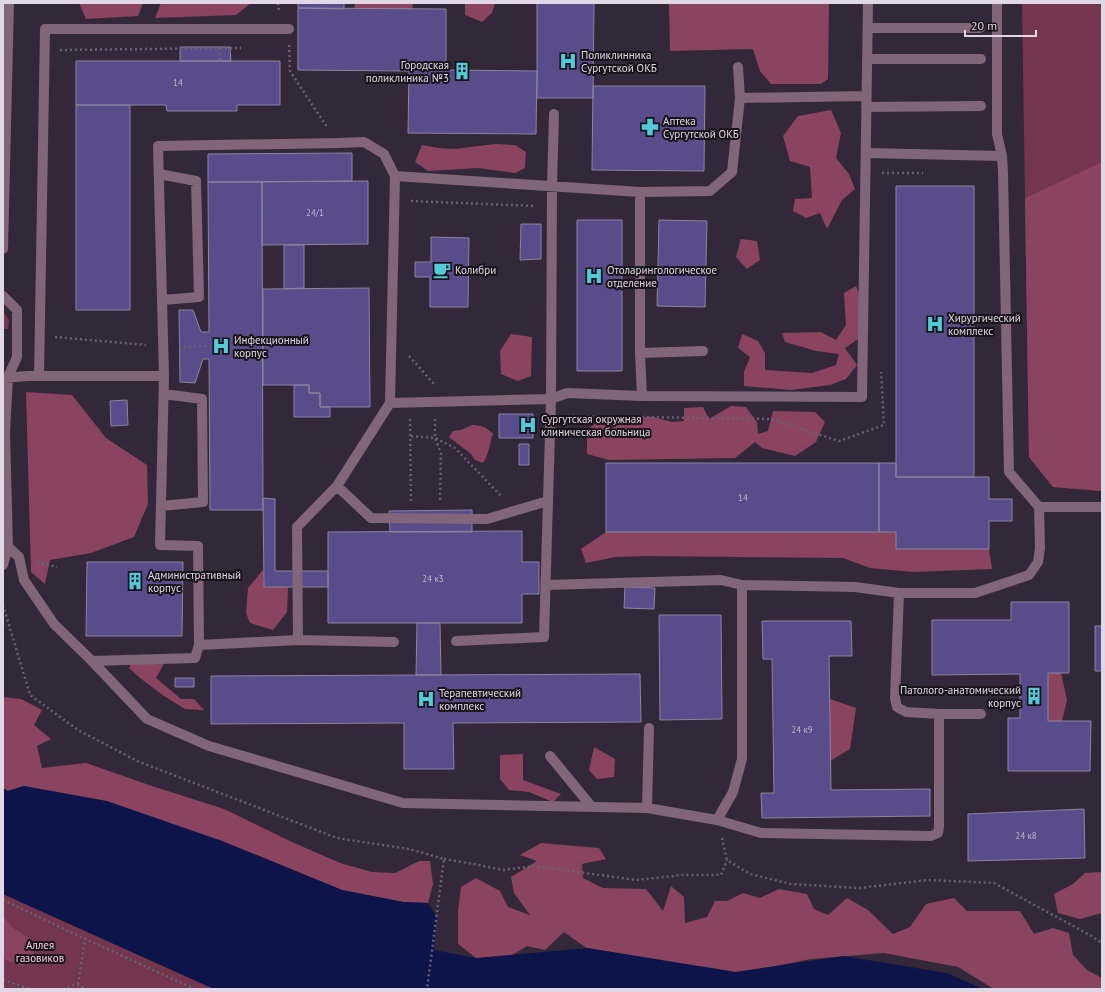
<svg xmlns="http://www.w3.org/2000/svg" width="1105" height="992" font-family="'PT Sans',sans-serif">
  <rect width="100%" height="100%" fill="#33273a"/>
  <path fill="#74354e" d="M1022,3H1102V491L1053,487L1029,457Z
    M3,311L9,320L8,329H3Z
    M3,894L214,989H3Z"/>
  <path fill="#8a445f" d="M79,3H143L138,16L86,19Z
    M161,3H251L236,15L155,18Z
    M355,3H412L413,9H354Z
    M465,3H495L492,13L482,22L465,15Z
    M669,3H829L828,79L821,84H771L760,71L753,49L670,51Z
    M831,110L841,133L836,158L849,174L855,189L842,200L827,229L820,213L806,218L793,211L795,199L812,198L810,167L790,161L783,136L798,116Z
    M495,144L515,145L526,152L525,168L515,173L478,168L428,171L415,162L422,145L439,148L454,149Z
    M1102,162V491L1053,487L1029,457L1025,198Z
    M741,239L757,241L760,260L747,269L736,257Z
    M856,286L863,303L861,337L845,348L857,365L846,379L830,385L791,390L744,386V372L750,357L738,348L742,334L758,341L765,353V370L812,373L836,365L839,354L816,351L785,342L782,333L821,332L836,340L846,325L844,293Z
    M511,334L532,337L531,376L518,381L501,374L500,351Z
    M26,392L72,395L106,438L147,465L148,504L134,537L91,553L50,560L45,584L31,572Z
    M731,406L746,407L757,422L758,434L768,431L773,411L815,412L825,422L816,442L795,456L762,448L755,442L735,458L609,460L587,454V430L602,418L653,417L672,422L684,421V408L703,407L709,419Z
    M472,425C481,425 486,427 493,434C489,444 489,455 483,463L475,460L471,454L449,437L453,431L461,430Z
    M606,532H896V549H989L992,569L913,572L870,568L843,558L647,556L615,557L586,563L581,549Z
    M263,570L264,587H288L287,612L273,630L250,623L246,613L248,588Z
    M166,660L156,678L181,699H194L204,710L185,709L164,696L140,678L129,668L132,662Z
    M1048,673H1061L1067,700L1062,721H1048Z
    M3,697L21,699L42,710L34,725L51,739L37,746L42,768L86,763L149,785L224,809L292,842L340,863L372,872L395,873L419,861H430L433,884L428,903L403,902L342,890L222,841L24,786L8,791L3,788Z
    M830,699L856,708L850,749L830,761Z
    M594,747L615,759L614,777L597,779L589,770Z
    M523,754V780L561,794L553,802L529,792L509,790L500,779V755Z
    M541,843L599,848L606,859L582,864L583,878L603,888L646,889L663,911L671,886L684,897L685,923L707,917L715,901H727L743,893L760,898L779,889L807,894L814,909L828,915L847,898L868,910L893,934L910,927L926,904L954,898L967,911H1020L1034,934L1053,928L1069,933L1073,955L1087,970L1102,978V989H994L958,967L884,953L811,959L741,973L706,967L635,961L595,954L564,932L545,950L527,946L507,958H476L458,944V911L461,887L476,878L500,891L508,907L530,915L514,893L511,877L537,861L520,855Z
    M1102,872V913L1080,919L1058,913L1054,894L1073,884L1085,873Z
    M3,916L12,927L31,940L34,955L23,966L6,960L3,957Z"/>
  <path fill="#0c144a" d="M24,786L107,801L222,841L342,890L403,902L428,903L437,917L434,950L476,958L588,948L735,972L844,956L947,973L983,989H214L3,894V788L8,791Z"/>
  <path fill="#594c8b" stroke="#89869e" d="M298,3H344V9L298,8Z
    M537,3H594L593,98H537Z
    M298,8L446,9V70L537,71L536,134L408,133L409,71L298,70Z
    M180,47H230L231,61H180Z
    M76,61H280V105H237V111H167L166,105H76Z
    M593,86H705L704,171L592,170Z
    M76,105H130V310H76Z
    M352,153V181L208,182V154Z
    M368,181V244L262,245V182Z
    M208,182H262L263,510H210L209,359H203L195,383L180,382L179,310H193L201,332H209Z
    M896,186H974V477H896Z
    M577,220H622V371H577Z
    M659,220L707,221L705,307L657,306Z
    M521,224H541V259L520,260Z
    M431,237L469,238L468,307H430V277H415V262H431Z
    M284,245H304V288L284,289Z
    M369,288L370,407H320V393H309V385H263V289Z
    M294,385H309V393H320V407H330V417H294Z
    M127,400L128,425L111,426L110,401Z
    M499,414H533V438H499Z
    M519,444H529V465H519Z
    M606,463H879V532H606Z
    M879,463H896V477H989V499H1012V521H989V549H896V532H879Z
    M263,498L275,499V571H328V587H264Z
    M472,510V532H390L389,511Z
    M522,531V562H539V594H522V623H328V532Z
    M87,562H183L182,636H86Z
    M625,587L655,588L654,609L624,608Z
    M1011,602H1069V673H1048V721H1091L1090,771H1008V718H1020V674L932,675V620H1011Z
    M659,615H721L722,719L660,720Z
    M762,621H851L852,656H829L831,790L930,789V816L762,818L761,793H774L772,659H763Z
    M417,623H440L441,675H416Z
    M1095,626H1102V671H1095Z
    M640,674L641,722L453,723L454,769H404V723L211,724V676Z
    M175,678H194V687H175Z
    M1084,809L1085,858L968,861V814Z"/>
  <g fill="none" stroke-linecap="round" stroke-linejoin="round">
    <path stroke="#6c6172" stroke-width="2.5" stroke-dasharray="2 3" stroke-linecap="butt" d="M278,3L279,12
      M289,45L290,71L327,127
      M219,48L220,61
      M60,50L241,48
      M882,173H923
      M411,201L535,206
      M55,337L146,345
      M179,347L209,346
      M409,356L435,385
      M567,416L772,419L839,441L884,425L881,372
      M410,419L411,502
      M435,419V438L441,453L440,501
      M411,436L435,438L455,448L502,497
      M37,562L57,567
      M3,605L30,695L78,730L137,761L337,838L409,849L444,859L427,989
      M722,838L727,860L750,874L791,884L859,888L928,880L994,883L1088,934L1102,943
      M444,859L479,865L502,870L535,866L636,880L682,875H721L727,860
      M3,900L85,939L195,989
      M3,980L30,989
      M78,984L85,939
      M63,989C73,984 76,983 86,989"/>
    <path stroke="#81667a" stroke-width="10" d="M868,28H980
      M867,59H981
      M740,98L866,96
      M866,107L981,106
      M866,153L1002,156
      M159,174L196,181L199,297L162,300
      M395,176L640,192L710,191L732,172L740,98L738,67
      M640,192V353L642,396
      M3,249L9,3
      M3,296L17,310V357L8,377L5,432L8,547L3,565
      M640,353L703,351
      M39,376L45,29H289
      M3,378L28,376H164
      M390,403L551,399L567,393L642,396L862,397L868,3
      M337,486L371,518L487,519L548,501
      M161,506L203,502L202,399L164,394
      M1039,507H1102
      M3,547H8L19,557L24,580L54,624L92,661L147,719L209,746L403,803L647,808L717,820L761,833L931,836L938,833L939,826V714
      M546,585L721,580L742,585L855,587L899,593H975L1029,575L1038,562L1040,548L1039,507L1009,472L1003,173L1002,156L997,134V3
      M899,593L895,698L897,707L906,712L939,714H981
      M456,641L544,637L551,399L552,186L554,114
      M199,645L298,640L394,642
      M92,661L195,658L199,645L198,546L160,545L164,376L158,146L338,143L364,142L384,154L395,176L390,403L337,486L297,527L298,640
      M550,756L591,806
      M647,808L649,728
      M717,820L733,792L742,759V585"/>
  </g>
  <defs>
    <g id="hospital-bare" transform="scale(1.38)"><path d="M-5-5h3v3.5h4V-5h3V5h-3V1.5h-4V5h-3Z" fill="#52cbd7" stroke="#18131b" stroke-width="2.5" paint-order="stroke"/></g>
    <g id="building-bare" transform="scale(1.38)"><path d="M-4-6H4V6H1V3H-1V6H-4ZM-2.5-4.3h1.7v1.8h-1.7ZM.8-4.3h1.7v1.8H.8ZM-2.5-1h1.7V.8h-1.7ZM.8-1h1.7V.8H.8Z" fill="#52cbd7" stroke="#18131b" stroke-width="2.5" paint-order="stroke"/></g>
    <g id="pharmacy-bare" transform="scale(1.38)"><path d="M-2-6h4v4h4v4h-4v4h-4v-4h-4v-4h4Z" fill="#52cbd7" stroke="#18131b" stroke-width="2.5" paint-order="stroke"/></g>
    <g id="cafe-bare" transform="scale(1.38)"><path d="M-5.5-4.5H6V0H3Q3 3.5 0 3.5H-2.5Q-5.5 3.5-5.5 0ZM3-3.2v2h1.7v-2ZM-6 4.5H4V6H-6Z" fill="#52cbd7" stroke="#18131b" stroke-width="2.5" paint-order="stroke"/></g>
  </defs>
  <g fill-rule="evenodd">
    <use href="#hospital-bare" x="568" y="61"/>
    <use href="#building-bare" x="462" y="71"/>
    <use href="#pharmacy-bare" x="650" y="127"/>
    <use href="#cafe-bare" x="442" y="270"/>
    <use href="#hospital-bare" x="594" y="276"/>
    <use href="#hospital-bare" x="935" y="324"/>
    <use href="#hospital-bare" x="221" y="346"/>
    <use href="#hospital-bare" x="528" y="425"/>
    <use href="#building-bare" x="135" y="581"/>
    <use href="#building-bare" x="1034" y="696"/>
    <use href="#hospital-bare" x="426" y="699"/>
  </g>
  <g text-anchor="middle" stroke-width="4" stroke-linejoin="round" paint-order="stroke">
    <g font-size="9" fill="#beb5ce">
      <text x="178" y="86">14</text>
      <text x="315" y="216">24/1</text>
      <text x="743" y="501">14</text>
      <text x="433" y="582">24 к3</text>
      <text x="802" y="733">24 к9</text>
      <text x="1026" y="839">24 к8</text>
    </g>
    <g font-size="11" fill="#e0d8e4" stroke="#18131b" text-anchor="start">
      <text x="581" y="59">Поликлинника<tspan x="581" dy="13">Сургутской ОКБ</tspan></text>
      <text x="449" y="69" text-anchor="end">Городская<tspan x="449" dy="13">поликлиника №3</tspan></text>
      <text x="663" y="125">Аптека<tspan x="663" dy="13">Сургутской ОКБ</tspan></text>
      <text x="455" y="274">Колибри</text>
      <text x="607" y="274">Отоларингологическое<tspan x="607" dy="13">отделение</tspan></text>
      <text x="948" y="322">Хирургический<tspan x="948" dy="13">комплекс</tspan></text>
      <text x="234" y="344">Инфекционный<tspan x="234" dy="13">корпус</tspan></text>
      <text x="541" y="423">Сургутская окружная<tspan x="541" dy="13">клиническая больница</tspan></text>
      <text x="148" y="579">Административный<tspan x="148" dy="13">корпус</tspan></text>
      <text x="1021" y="694" text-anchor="end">Патолого-анатомический<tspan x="1021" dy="13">корпус</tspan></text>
      <text x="439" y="697">Терапевтический<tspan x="439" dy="13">комплекс</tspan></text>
    </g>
    <g font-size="11" fill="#facfdd" stroke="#18131b">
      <text x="40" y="949">Аллея<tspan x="40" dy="13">газовиков</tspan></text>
    </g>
  </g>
  <rect width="1105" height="992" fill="none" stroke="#e0d8e4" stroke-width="8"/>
  <path d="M965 30v6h71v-6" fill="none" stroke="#e0d8e4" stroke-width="2"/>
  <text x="971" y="30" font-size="12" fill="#e0d8e4" stroke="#18131b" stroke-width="3" paint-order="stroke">20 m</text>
</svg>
